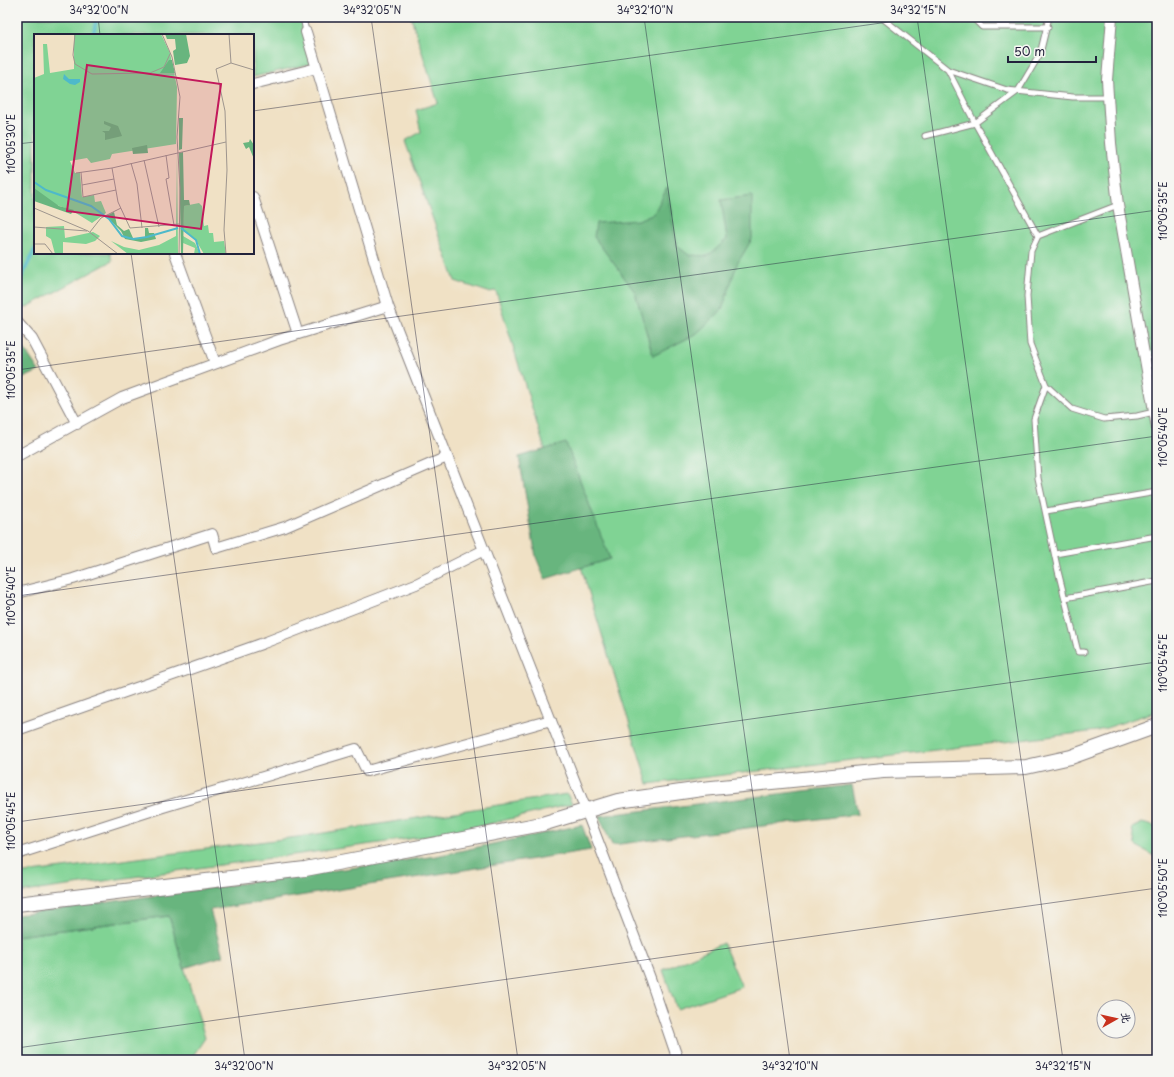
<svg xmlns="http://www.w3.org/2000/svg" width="1174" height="1077" font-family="'Playpen Sans','LXGW WenKai TC',sans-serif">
  <rect width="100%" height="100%" fill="#f6f6f2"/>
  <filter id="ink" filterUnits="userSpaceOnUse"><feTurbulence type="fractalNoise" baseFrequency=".025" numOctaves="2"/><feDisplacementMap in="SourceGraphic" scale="8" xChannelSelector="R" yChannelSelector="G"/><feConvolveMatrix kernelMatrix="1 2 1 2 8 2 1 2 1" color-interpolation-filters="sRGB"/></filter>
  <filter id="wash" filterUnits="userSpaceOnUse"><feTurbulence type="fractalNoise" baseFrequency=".012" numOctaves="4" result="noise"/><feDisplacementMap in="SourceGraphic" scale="16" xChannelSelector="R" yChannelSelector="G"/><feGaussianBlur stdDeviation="0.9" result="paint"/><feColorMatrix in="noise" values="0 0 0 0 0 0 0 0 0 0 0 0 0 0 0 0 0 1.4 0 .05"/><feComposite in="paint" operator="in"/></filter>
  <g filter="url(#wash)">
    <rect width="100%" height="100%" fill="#f0e1c5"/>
    <path fill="#80d394" stroke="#517a68" d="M17,17H308L303,20L314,63L253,77V35H35V253H110L112,261L20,311L17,307Z
      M411,17H1157V711L1097,731L648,784L496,291L488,292L455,281L405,141L421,132L416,110L438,103Z
      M567,794L572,804L452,833L17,893V874L305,836Z
      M1142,823L1157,827V857L1135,845L1132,828Z
      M169,916L205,1038L190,1060H17V936Z
      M723,943L742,987L677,1009L663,970Z"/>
    <path fill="#68b57e" stroke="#456c5c" d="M667,188L677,246L689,255L708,256L727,239L721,200L752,196V239L737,264L722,310L696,334L653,356L635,292L594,237L596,223L638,220L654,213Z
      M17,338L39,371L17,381Z
      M566,443L610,559L545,579L536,557L519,457Z
      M852,785L858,814L612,845L599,816Z
      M582,825L591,850L210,910L223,956L184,968L169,916L17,936V915L436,856Z"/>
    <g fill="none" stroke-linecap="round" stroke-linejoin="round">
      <path stroke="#4eb9ca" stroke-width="3.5" d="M93,35L97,17
        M17,287L35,249"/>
    </g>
  </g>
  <g filter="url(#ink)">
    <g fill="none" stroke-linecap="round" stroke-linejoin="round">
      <g stroke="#898280" stroke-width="7">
        <path id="lane" d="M303,17L306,32
          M881,17L948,70L1007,90L1073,97H1108
          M972,17L982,27H1048
          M948,70L975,123L1038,236
          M925,136L975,123L1018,91L1040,54L1049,17
          M1118,205L1038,236L1031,251L1027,296L1030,344L1046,385L1072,409L1104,419L1137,416L1154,412
          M1046,385L1034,419L1038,478L1058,571L1078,652H1084
          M1046,511L1157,492
          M1055,554L1157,536
          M1065,598L1157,581"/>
      </g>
      <g stroke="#898280" stroke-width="12">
        <path id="street" d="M1112,17L1107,80L1111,143L1118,205L1157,428
          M306,32L388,306L586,810L650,978L678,1060
          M253,84L317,68
          M253,197L298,334
          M175,253L215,363
          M17,322L32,339L77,424
          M17,456L122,398L279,340L388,306
          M17,593L73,579L212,534L216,548L285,527L447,457
          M17,730L261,644L416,584L484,550
          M17,854L163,807L356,749L367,771L551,720"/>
      </g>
      <g stroke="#898280" stroke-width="16">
        <path id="secondary" d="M17,904L305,869L542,824L618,801L702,789L883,771L1026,767L1071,757L1157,726"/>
      </g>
      <use href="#lane" stroke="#fff" stroke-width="5"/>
      <use href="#street" stroke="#fff" stroke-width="10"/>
      <use href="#secondary" stroke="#fff" stroke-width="14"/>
    </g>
  </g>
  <path fill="none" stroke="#22223b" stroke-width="1" stroke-opacity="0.45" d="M98,17L100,35M371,17L518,1060M644,17L790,1060M917,17L1063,1060M253,111L924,17M17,144L35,142M131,253L245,1060M17,370L1157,210M17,596L1157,436M17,822L1157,662M17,1048L1157,888"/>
  <g transform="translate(34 34)">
    <rect width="220" height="220" fill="#f0e1c5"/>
    <path d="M40,0H127L136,19L143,53L142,110L78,120L76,125L57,129L53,124L36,127L41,139H46L48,163L60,161L61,168L67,167L72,179L58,189L37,176L0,163V44L10,40L9,10H13L16,39L40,35ZM143,119L144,220H94L77,207L90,213L105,216L125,211L142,202ZM165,169L168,172L170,192L174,191L175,199H179L180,208L190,207L192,220H170L161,205L149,197L150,172ZM30,192L31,204L59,198L66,202L61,207L52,210L29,208V220H21L17,205L12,202V193ZM149,202L161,209L166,220H160L161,214L149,209Z" fill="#80d394"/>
    <path d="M131,0H152L156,22L153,29L141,31L139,17L142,15L141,5H133ZM135,26H138L141,39H126ZM145,84H149L148,115L145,116ZM70,87L84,92L88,102L71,106V99L68,97H75L77,93L70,90ZM216,105L220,111V125L215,113L212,115L209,109L215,108ZM113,111L114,119L99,120L98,114ZM149,118L150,166H155L156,171L150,172L149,220H147L145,119ZM0,154L25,172L40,176L37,180L0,167ZM80,178L83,191L90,197L95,195L99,204H111V194H114L115,199H120L122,205L107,208L91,205L87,197L72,182Z" fill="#68b57e"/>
    <path d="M30,40L35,45H46V48L41,51L36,50L29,45Z" fill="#4eb9ca"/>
    <path fill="none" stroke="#4eb9ca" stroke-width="2" d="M0,148L12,156L57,172L75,185L88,202L99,205L113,203L144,194M147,194L162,206L166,220"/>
    <path fill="none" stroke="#9e958e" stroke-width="1" d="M41,0L39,21L41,30L58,40L116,39L130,33L136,20M128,0L138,23L146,63L143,103L146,154L145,220M195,0L197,29L220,36M119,40H142M132,121L135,144L132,145L140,191M110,126L125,193M97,129L103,150L108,194M78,134L84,168L96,194L145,190M47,138L49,163L82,156M42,139L78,134L192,108M48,151L80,145M0,174L54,197L84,220M0,193L53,197M56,198L67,184L87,174M0,210H11L19,220M192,220L190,196L193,136L191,77L182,35L197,29"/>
    <path fill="#c2185b" fill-opacity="0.15" stroke="#c2185b" stroke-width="2" d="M53,31L187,50L167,195L33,177Z"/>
    <rect width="220" height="220" fill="none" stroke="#22223b" stroke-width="2"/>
  </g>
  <rect width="1174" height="1077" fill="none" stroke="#f6f6f2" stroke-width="44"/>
  <g transform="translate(1116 1019) rotate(82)"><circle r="19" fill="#f6f6f2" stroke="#a1a1a9"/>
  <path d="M0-3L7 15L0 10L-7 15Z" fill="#c8321e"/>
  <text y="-6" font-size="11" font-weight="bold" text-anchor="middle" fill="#22223b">北</text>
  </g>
  <path d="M1008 56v6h88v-6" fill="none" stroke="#22223b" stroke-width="2"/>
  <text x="1014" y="56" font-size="12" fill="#22223b" stroke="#f6f6f2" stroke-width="3" paint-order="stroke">50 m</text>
  <rect x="22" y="22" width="1130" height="1033" fill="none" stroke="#22223b" stroke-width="1.5"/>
  <g font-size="10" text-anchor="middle" fill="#22223b">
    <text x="99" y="14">34°32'00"N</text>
    <text x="372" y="14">34°32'05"N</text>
    <text x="645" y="14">34°32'10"N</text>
    <text x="918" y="14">34°32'15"N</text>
    <text transform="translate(11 144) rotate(-90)" y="4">110°05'30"E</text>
    <text transform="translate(1163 211) rotate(-90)" y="4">110°05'35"E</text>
    <text transform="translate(11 370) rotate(-90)" y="4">110°05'35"E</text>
    <text transform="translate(1163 437) rotate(-90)" y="4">110°05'40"E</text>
    <text transform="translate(11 596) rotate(-90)" y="4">110°05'40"E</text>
    <text transform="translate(1163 663) rotate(-90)" y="4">110°05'45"E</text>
    <text transform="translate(11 821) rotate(-90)" y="4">110°05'45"E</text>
    <text transform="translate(1163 888) rotate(-90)" y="4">110°05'50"E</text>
    <text x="244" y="1070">34°32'00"N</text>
    <text x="517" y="1070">34°32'05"N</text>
    <text x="790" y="1070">34°32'10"N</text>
    <text x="1063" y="1070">34°32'15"N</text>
  </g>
</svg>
